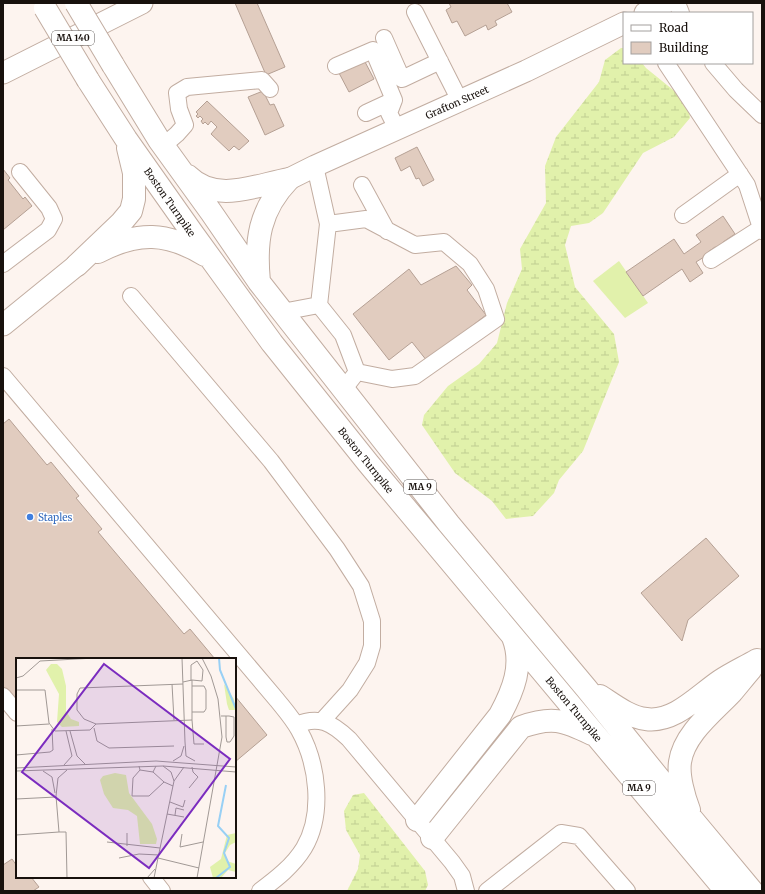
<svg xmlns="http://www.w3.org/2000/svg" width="765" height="894" font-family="Merriweather,serif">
  <defs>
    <pattern id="wetland-marsh" width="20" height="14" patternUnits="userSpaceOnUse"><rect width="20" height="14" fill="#e1f1ab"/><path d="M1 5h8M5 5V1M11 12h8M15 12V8" fill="none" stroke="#c0ce92"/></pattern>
  </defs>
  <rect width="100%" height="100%" fill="#fdf4ef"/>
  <path fill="#e1f1ab" d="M619,261L648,303L625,318L593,281Z"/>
  <path fill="url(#wetland-marsh)" d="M621,48H624V63H642L646,68L688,102L690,118L674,137L643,153L603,213L589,223L571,226L565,245L575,287L614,334L619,362L583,451L559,480L554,493L533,516L506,519L492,501L455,473L422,425L424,415L448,386L479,364L497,343L507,303L522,269L520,249L546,203L545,166L556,137L599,82L605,60Z
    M364,793L425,871L428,885L425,891H347L358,869L360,855L346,830L344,811L353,795Z"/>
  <path fill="#e1ccbf" stroke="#b5a094" d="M235,3H257L285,67L266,75Z
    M449,3H507L512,12L495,21L497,25L488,30L486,25L465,36L457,21L452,23L446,10L451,7Z
    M364,60L374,79L349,92L339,73Z
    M263,91L270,105L274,104L284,126L265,135L248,97Z
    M207,101L249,141L239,150L234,146L229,151L211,134L217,127L211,121L208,125L205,122L203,124L201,121L203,119L200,116L198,118L196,116L198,114L196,112Z
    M417,147L434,180L423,186L419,178L416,179L410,166L401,171L395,158Z
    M3,169L10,178L8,180L23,199L25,197L32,206L3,230Z
    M723,216L735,234L723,242L722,245L718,248L715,247L708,252L709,254L696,262L703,273L690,282L682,269L643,296L626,272L674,239L684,254L701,242L696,235Z
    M456,266L472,285L467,290L486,315L427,361L412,342L389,360L353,314L409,269L421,285Z
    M9,419L47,465L51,462L79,496L76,498L102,529L98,532L184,634L190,629L215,659H17V703L3,686V424Z
    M706,538L739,576L688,620L682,641L641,593Z
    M235,696L267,735L235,762Z
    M12,859L17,866V877H31L39,887L33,891H3V865Z"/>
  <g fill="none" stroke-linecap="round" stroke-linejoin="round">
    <g stroke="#c2ada1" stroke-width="18">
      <path id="minor" d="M677,3L681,13
        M415,12L460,101
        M384,38L402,79L440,61
        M666,63L747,185L762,231
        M713,63L736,90L762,115
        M336,66L373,50L394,100L389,113L397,129
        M366,113L394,100
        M163,146L177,134L185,125L179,109L177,93L187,87L262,80L270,89
        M315,166L328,224L366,219L415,245L444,242L470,264L486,289L496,319L415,376L392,379L357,372L343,390
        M362,185L387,231
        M683,215L740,174
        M711,260L761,228
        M3,264L48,230L54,219L49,208L20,172
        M131,296L271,461L337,549L361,586L372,621V646L367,663L350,690L322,721
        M319,305L328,224
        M282,312L319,305L343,335L357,372
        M3,376L277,700C285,710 293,719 299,730C318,764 324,814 304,848C293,866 276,879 260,891
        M3,696L17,713
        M296,725C319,715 332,723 349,739L452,862L462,876L466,891
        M151,877L162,891
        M487,891L561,833L579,836L627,891"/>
    </g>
    <g stroke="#c2ada1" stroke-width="23">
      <path id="major" d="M645,13L665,3
        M3,73L142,3
        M289,179L315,166L526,71L624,23
        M3,325L77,265"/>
    </g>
    <g stroke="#c2ada1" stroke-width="24">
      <path id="highway" d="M113,65L159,140L211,212L259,282L449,524L586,688L692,819L752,891
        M88,80L126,139L193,234L272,343L368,463L726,891
        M188,176C216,204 256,185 289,179
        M98,252C138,231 167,232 205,255
        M77,265L121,223L131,211L134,199V173L128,148
        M259,282C255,241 259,210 289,179
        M600,696C614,705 629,717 646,719C674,723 698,696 720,681C732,673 745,667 757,660
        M689,810C684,797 678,776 680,762C684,734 713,712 731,693C738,685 744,677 751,669
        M417,820L500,715C513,691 524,665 513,637
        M432,838L521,727C552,716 563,720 592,734"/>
    </g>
    <use href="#minor" stroke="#fff" stroke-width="16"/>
    <use href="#major" stroke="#fff" stroke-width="21"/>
    <use href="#highway" stroke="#fff" stroke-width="22"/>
    <g stroke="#c2ada1" stroke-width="24" stroke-linecap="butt">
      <path id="highway-bridge" d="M76,3L113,65
        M45,8L88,80"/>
    </g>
    <use href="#highway-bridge" stroke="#fff" stroke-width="22"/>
  </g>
  <circle fill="#3f7fe0" stroke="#fff" stroke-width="1.5" cx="30" cy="517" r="4"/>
  <g text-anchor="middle" stroke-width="3" stroke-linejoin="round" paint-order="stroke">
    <g fill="#fff" stroke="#5d5856" stroke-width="1">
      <rect x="52" y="31" width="42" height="14" rx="3"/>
      <rect x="404" y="480" width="32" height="14" rx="3"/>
      <rect x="623" y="781" width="32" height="14" rx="3"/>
    </g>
    <g font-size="9" font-weight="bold" fill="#18110d">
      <text x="73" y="41">MA 140</text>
      <text x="420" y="490">MA 9</text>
      <text x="639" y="791">MA 9</text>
    </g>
    <g font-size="10" fill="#18110d" stroke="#fff">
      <text transform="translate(457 102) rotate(-24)" y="4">Grafton Street</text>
      <text transform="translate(170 202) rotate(55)" y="4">Boston Turnpike</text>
      <text transform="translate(366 460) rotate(51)" y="4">Boston Turnpike</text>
      <text transform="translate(574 709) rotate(50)" y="4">Boston Turnpike</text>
    </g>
    <g font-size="10" fill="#366cbe" stroke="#fff" text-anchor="start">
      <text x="38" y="521">Staples</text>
    </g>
  </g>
  <g transform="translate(16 658)">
    <rect width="220" height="220" fill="#fdf4ef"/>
    <path d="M35,6H41L46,11L50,28V53L55,61L63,64V68L46,69L41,64L43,36L30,12ZM208,26L218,41L219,52H213L211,46ZM99,115L110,117L113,135L136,166L141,181L140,186H124L121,158L112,152L97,150L88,136L84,122L87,118ZM220,175V184L214,187L209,195L211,203L220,206V214L212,212L205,220H197L194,209L205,201L211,177Z" fill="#e1f1ab"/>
    <path fill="none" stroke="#98d0f5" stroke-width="2" d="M203,0L204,12L220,51M200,220L214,209L208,195L213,180L202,168L210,127"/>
    <path fill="none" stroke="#a19995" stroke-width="1" d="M166,0L169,84M0,20L7,18L24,3L79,0M175,23V7L181,3L187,12L186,23L176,22M156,26L158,62M167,26L64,30L61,36V52L68,61L80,66L176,62V22L167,24M176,28H188L190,32V51L188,54H176M0,32H29L33,65L39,73L74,72L80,66M205,58H213L218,59V78L214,84H211L210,79V58M176,62L178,86H188M0,68L33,66M78,70L81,83L93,90L158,88M54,73L61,98L69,106M169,84L170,98L179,103M0,97L34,94L37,92L36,71M157,103L165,98L168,88M48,107L56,98L50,73M123,108L124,112L117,120L116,138H133L148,124L157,128M147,108L155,114L158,123M0,110L140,103L220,109M124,112L137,114L140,108M0,113L147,108L220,114M27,113L36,119L39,135M137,114L148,124M158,123L142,200L183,210M158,123L168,109M173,130L182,119L177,114L176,109M40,138L43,174H50L51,220M40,138L42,120L51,112M0,141L40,139M154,144L167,149L169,142M151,156L168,159M159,157L160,150L168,152M166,176L164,189L187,184M0,177L43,174M91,184L144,190M111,188V175M103,200L123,196L143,197M131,220L139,211M138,220L142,200M181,220L206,79L202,41L195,18L186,0"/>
    <path fill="#7b2cbf" fill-opacity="0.15" stroke="#7b2cbf" stroke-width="2" d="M88,6L214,101L133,210L6,114Z"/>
    <rect width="220" height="220" fill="none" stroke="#18110d" stroke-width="2"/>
  </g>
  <rect width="765" height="894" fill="none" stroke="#18110d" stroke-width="8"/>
  <rect x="623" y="12" width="130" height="52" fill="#ffffff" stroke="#a3a09e"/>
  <rect x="631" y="25" width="20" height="6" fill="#ffffff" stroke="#a3a09e"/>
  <text x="659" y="32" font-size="12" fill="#18110d">Road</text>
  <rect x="631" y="42" width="20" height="12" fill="#e1ccbf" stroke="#a3a09e"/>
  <text x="659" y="52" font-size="12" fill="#18110d">Building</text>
</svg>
